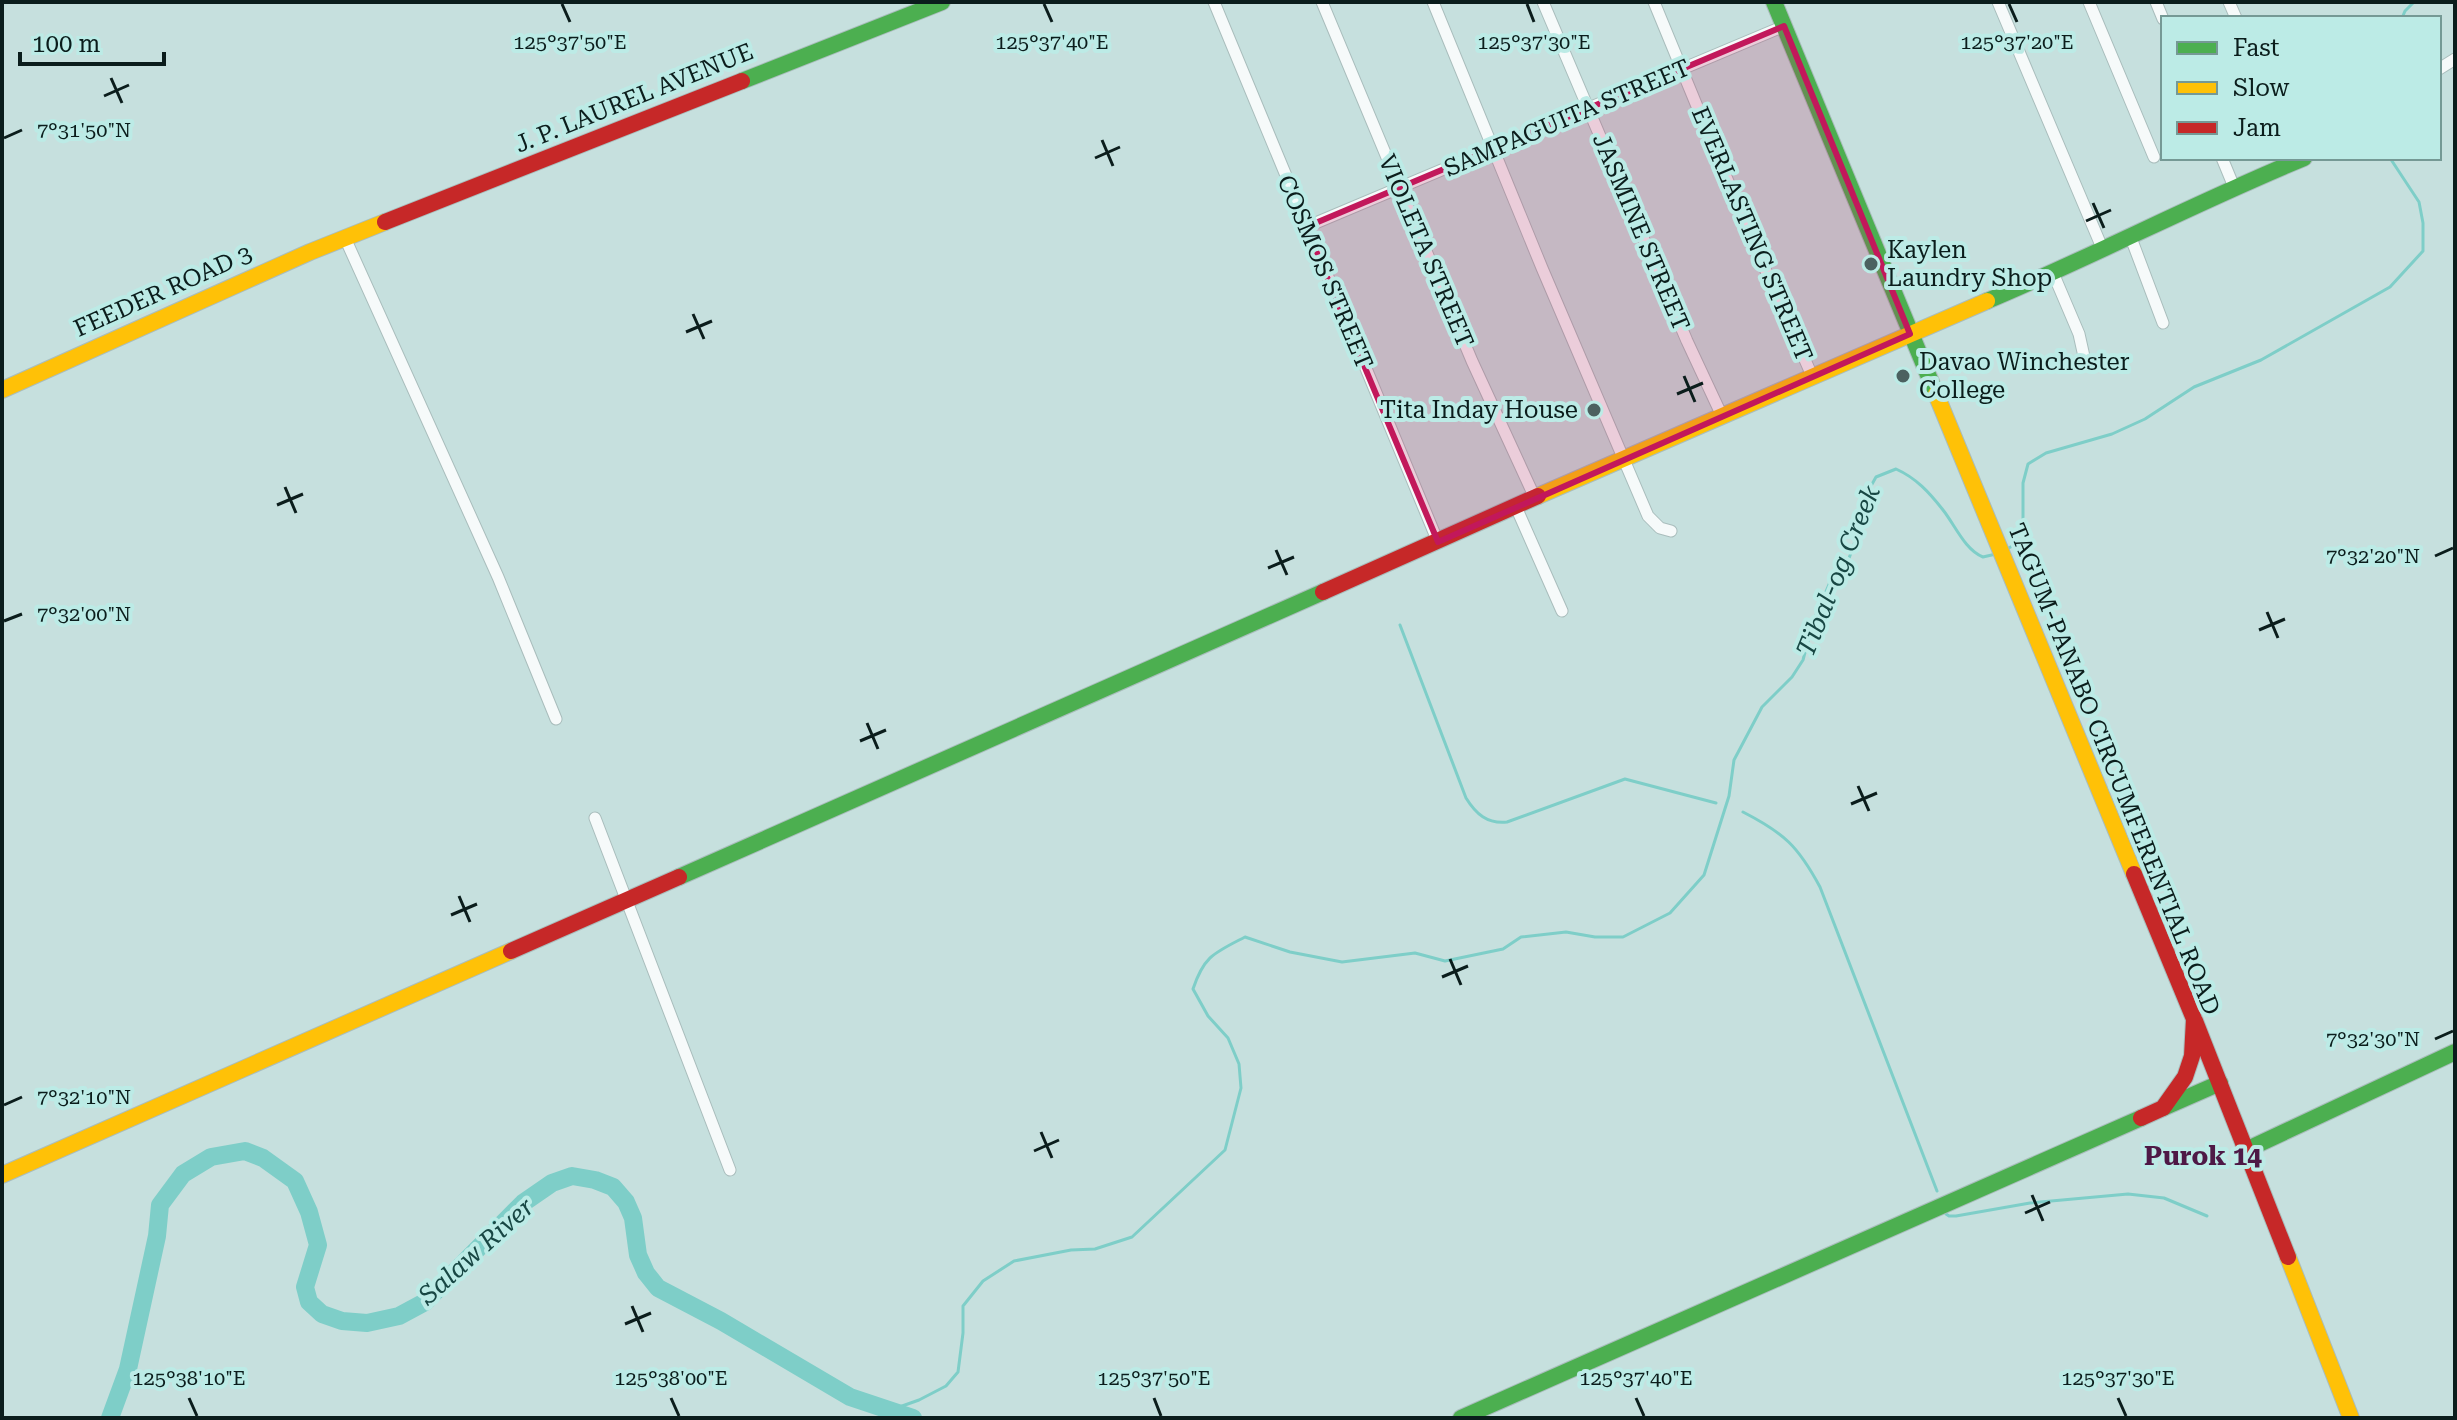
<svg xmlns="http://www.w3.org/2000/svg" width="2457" height="1420" font-family="'Roboto Serif',serif">
  <rect width="100%" height="100%" fill="#c6e0de"/>
  <g fill="none" stroke-linecap="round" stroke-linejoin="round">
    <path stroke="#7ecec8" stroke-width="3" d="M2402,18L2405,11L2414,2
      M2007,549L2023,540V483L2028,464L2046,453L2112,434L2145,419L2194,387L2261,360L2390,287L2423,251V223L2419,202L2390,158
      M1400,625L1466,798C1476,814 1487,824 1507,822L1625,779L1716,803
      M1743,812C1784,833 1798,846 1820,887L1937,1191
      M1946,1214L1949,1216H1956L2030,1203L2128,1194L2164,1198L2207,1216
      M888,1411L919,1400L946,1386L958,1372L963,1333V1306L983,1281L1014,1261L1071,1250L1095,1249L1132,1237L1225,1150L1241,1088L1239,1064L1228,1038L1208,1016L1193,989C1204,956 1214,953 1245,937L1290,952L1342,962L1415,953L1445,961L1503,949L1521,937L1566,932L1595,937H1623L1670,913L1704,875L1729,796L1734,760L1762,707L1792,677L1803,660L1813,622L1830,582L1848,561L1856,539L1862,502L1876,477L1896,469C1916,478 1929,492 1943,510C1955,525 1965,550 1983,557L1996,554"/>
    <path stroke="#7ecec8" stroke-width="18" d="M110,1418L128,1369L157,1236L160,1205L183,1174L211,1157L245,1151L263,1158L295,1181L309,1212L318,1245L305,1287L309,1302L322,1314L342,1321L367,1323L399,1316L425,1302L523,1203L552,1183L572,1176L595,1180L613,1187L626,1202L633,1218L638,1255L646,1273L658,1288L721,1321L850,1397L913,1418"/>
    <g stroke="#a9bdbc" stroke-width="13">
      <path id="street" d="M1214,2L1438,542
        M1322,2L1472,361L1535,498
        M1433,2L1542,268L1648,516L1660,528L1671,531
        M1543,2L1687,341L1722,416
        M1654,2L1748,230L1813,378
        M1998,2L2103,250
        M2089,2L2154,157
        M2156,2L2163,19
        M2229,2L2236,18
        M2439,69L2455,59
        M2222,158L2234,187
        M1306,227L1784,26
        M345,238L498,577L556,719
        M2131,238L2163,323
        M2053,273L2079,334L2085,361
        M1516,507L1562,611
        M595,818L730,1170"/>
    </g>
    <g stroke="#a9bdbc" stroke-width="18">
      <path id="fast" d="M1774,2L1936,394
        M742,81L942,2
        M1987,301C2094,256 2197,202 2304,158
        M679,877L1323,592
        M2163,1108L2220,1083
        M2246,1150L2455,1052
        M1461,1418L2141,1118"/>
    </g>
    <g stroke="#a9bdbc" stroke-width="18">
      <path id="slow" d="M2,390L310,252L385,222
        M1936,394L2134,874
        M1538,496L1987,301
        M2,1175L511,951
        M2288,1257L2351,1418"/>
    </g>
    <g stroke="#a9bdbc" stroke-width="18">
      <path id="jam" d="M385,222L742,81
        M1323,592L1538,496
        M2134,874L2194,1019L2192,1056L2185,1077L2163,1108L2141,1118
        M511,951L679,877
        M2195,1021L2288,1257"/>
    </g>
    <use href="#street" stroke="#f6fafa" stroke-width="11"/>
    <use href="#fast" stroke="#4caf50" stroke-width="16"/>
    <use href="#slow" stroke="#ffc107" stroke-width="16"/>
    <use href="#jam" stroke="#c62828" stroke-width="16"/>
  </g>
  <path fill="#c2185b" fill-opacity="0.2" stroke="#c2185b" stroke-width="6" stroke-linejoin="round" d="M1784,26L1910,334L1438,542L1306,227Z"/>
  <path fill="none" stroke="#0b1d1c" stroke-width="3" d="M562,4L570,22M1044,4L1052,22M1527,4L1534,22M2009,4L2017,22M111,78L122,103M104,96L129,85M4,138L22,130M1102,140L1113,166M1095,158L1120,147M2093,203L2104,228M2086,221L2111,210M693,314L704,339M686,332L712,321M1684,376L1695,402M1677,394L1703,383M285,487L296,513M277,505L303,494M1276,550L1287,575M2435,556L2453,548M1268,568L1294,557M2267,612L2278,638M4,621L22,614M2259,630L2285,619M867,723L878,749M860,741L886,730M1858,786L1869,811M1851,804L1877,793M459,896L470,922M451,915L477,904M1450,959L1461,985M1442,977L1468,966M2435,1039L2453,1031M4,1105L22,1097M1041,1132L1052,1158M1034,1151L1059,1140M2032,1195L2043,1221M2025,1213L2050,1202M632,1306L643,1332M625,1324L651,1313M189,1398L197,1416M671,1398L679,1416M1154,1398L1161,1416M1636,1398L1644,1416M2118,1398L2126,1416"/>
  <g fill="#4c6160" stroke="#bcebe6" stroke-width="3">
    <circle cx="1871" cy="264" r="8"/>
    <circle cx="1903" cy="376" r="8"/>
    <circle cx="1594" cy="410" r="8"/>
  </g>
  <g text-anchor="middle" stroke-width="8" stroke-linejoin="round" paint-order="stroke">
    <g font-size="24" fill="#0b1d1c" stroke="#bcebe6">
      <text transform="translate(634 98) rotate(-22)" y="8">J. P. LAUREL AVENUE</text>
      <text transform="translate(1567 118) rotate(-23)" y="8">SAMPAGUITA STREET</text>
      <text transform="translate(1641 232) rotate(67)" y="8">JASMINE STREET</text>
      <text transform="translate(1752 234) rotate(67)" y="8">EVERLASTING STREET</text>
      <text transform="translate(1426 251) rotate(67)" y="8">VIOLETA STREET</text>
      <text transform="translate(1325 272) rotate(67)" y="8">COSMOS STREET</text>
      <text transform="translate(163 291) rotate(-24)" y="8">FEEDER ROAD 3</text>
      <text transform="translate(2114 769) rotate(68)" y="8">TAGUM-PANABO CIRCUMFERENTIAL ROAD</text>
    </g>
    <g font-size="24" fill="#0b1d1c" stroke="#bcebe6" text-anchor="start">
      <text x="1887" y="258">Kaylen<tspan x="1887" dy="28">Laundry Shop</tspan></text>
      <text x="1919" y="370">Davao Winchester<tspan x="1919" dy="28">College</tspan></text>
      <text x="1578" y="418" text-anchor="end">Tita Inday House</text>
    </g>
    <g font-size="26" font-style="italic" fill="#184744" stroke="#bcebe6">
      <text transform="translate(1838 571) rotate(-68)" y="9">Tibal-og Creek</text>
      <text transform="translate(476 1251) rotate(-42)" y="9">Salaw River</text>
    </g>
    <g font-size="26" font-weight="bold" fill="#4e1946" stroke="#bcebe6">
      <text x="2203" y="1165">Purok 14</text>
    </g>
  </g>
  <g font-size="20" text-anchor="middle" fill="#0b1d1c" stroke="#bcebe6" stroke-width="8" stroke-linejoin="round" paint-order="stroke">
    <text x="570" y="49">125°37'50"E</text>
    <text x="1052" y="49">125°37'40"E</text>
    <text x="1534" y="49">125°37'30"E</text>
    <text x="2017" y="49">125°37'20"E</text>
    <text x="84" y="137">7°31'50"N</text>
    <text x="2373" y="563">7°32'20"N</text>
    <text x="84" y="621">7°32'00"N</text>
    <text x="2373" y="1046">7°32'30"N</text>
    <text x="84" y="1104">7°32'10"N</text>
    <text x="189" y="1385">125°38'10"E</text>
    <text x="671" y="1385">125°38'00"E</text>
    <text x="1154" y="1385">125°37'50"E</text>
    <text x="1636" y="1385">125°37'40"E</text>
    <text x="2118" y="1385">125°37'30"E</text>
  </g>
  <rect width="2457" height="1420" fill="none" stroke="#0b1d1c" stroke-width="8"/>
  <rect x="2161" y="16" width="280" height="144" fill="#bcebe6" stroke="#759995" stroke-width="2"/>
  <rect x="2177" y="42" width="40" height="12" fill="#4caf50" stroke="#759995" stroke-width="2"/>
  <text x="2233" y="56" font-size="24" fill="#0b1d1c">Fast</text>
  <rect x="2177" y="82" width="40" height="12" fill="#ffc107" stroke="#759995" stroke-width="2"/>
  <text x="2233" y="96" font-size="24" fill="#0b1d1c">Slow</text>
  <rect x="2177" y="122" width="40" height="12" fill="#c62828" stroke="#759995" stroke-width="2"/>
  <text x="2233" y="136" font-size="24" fill="#0b1d1c">Jam</text>
  <path d="M20 52v12h144v-12" fill="none" stroke="#0b1d1c" stroke-width="4"/>
  <text x="32" y="52" font-size="24" fill="#0b1d1c" stroke="#bcebe6" stroke-width="6" paint-order="stroke">100 m</text>
</svg>
